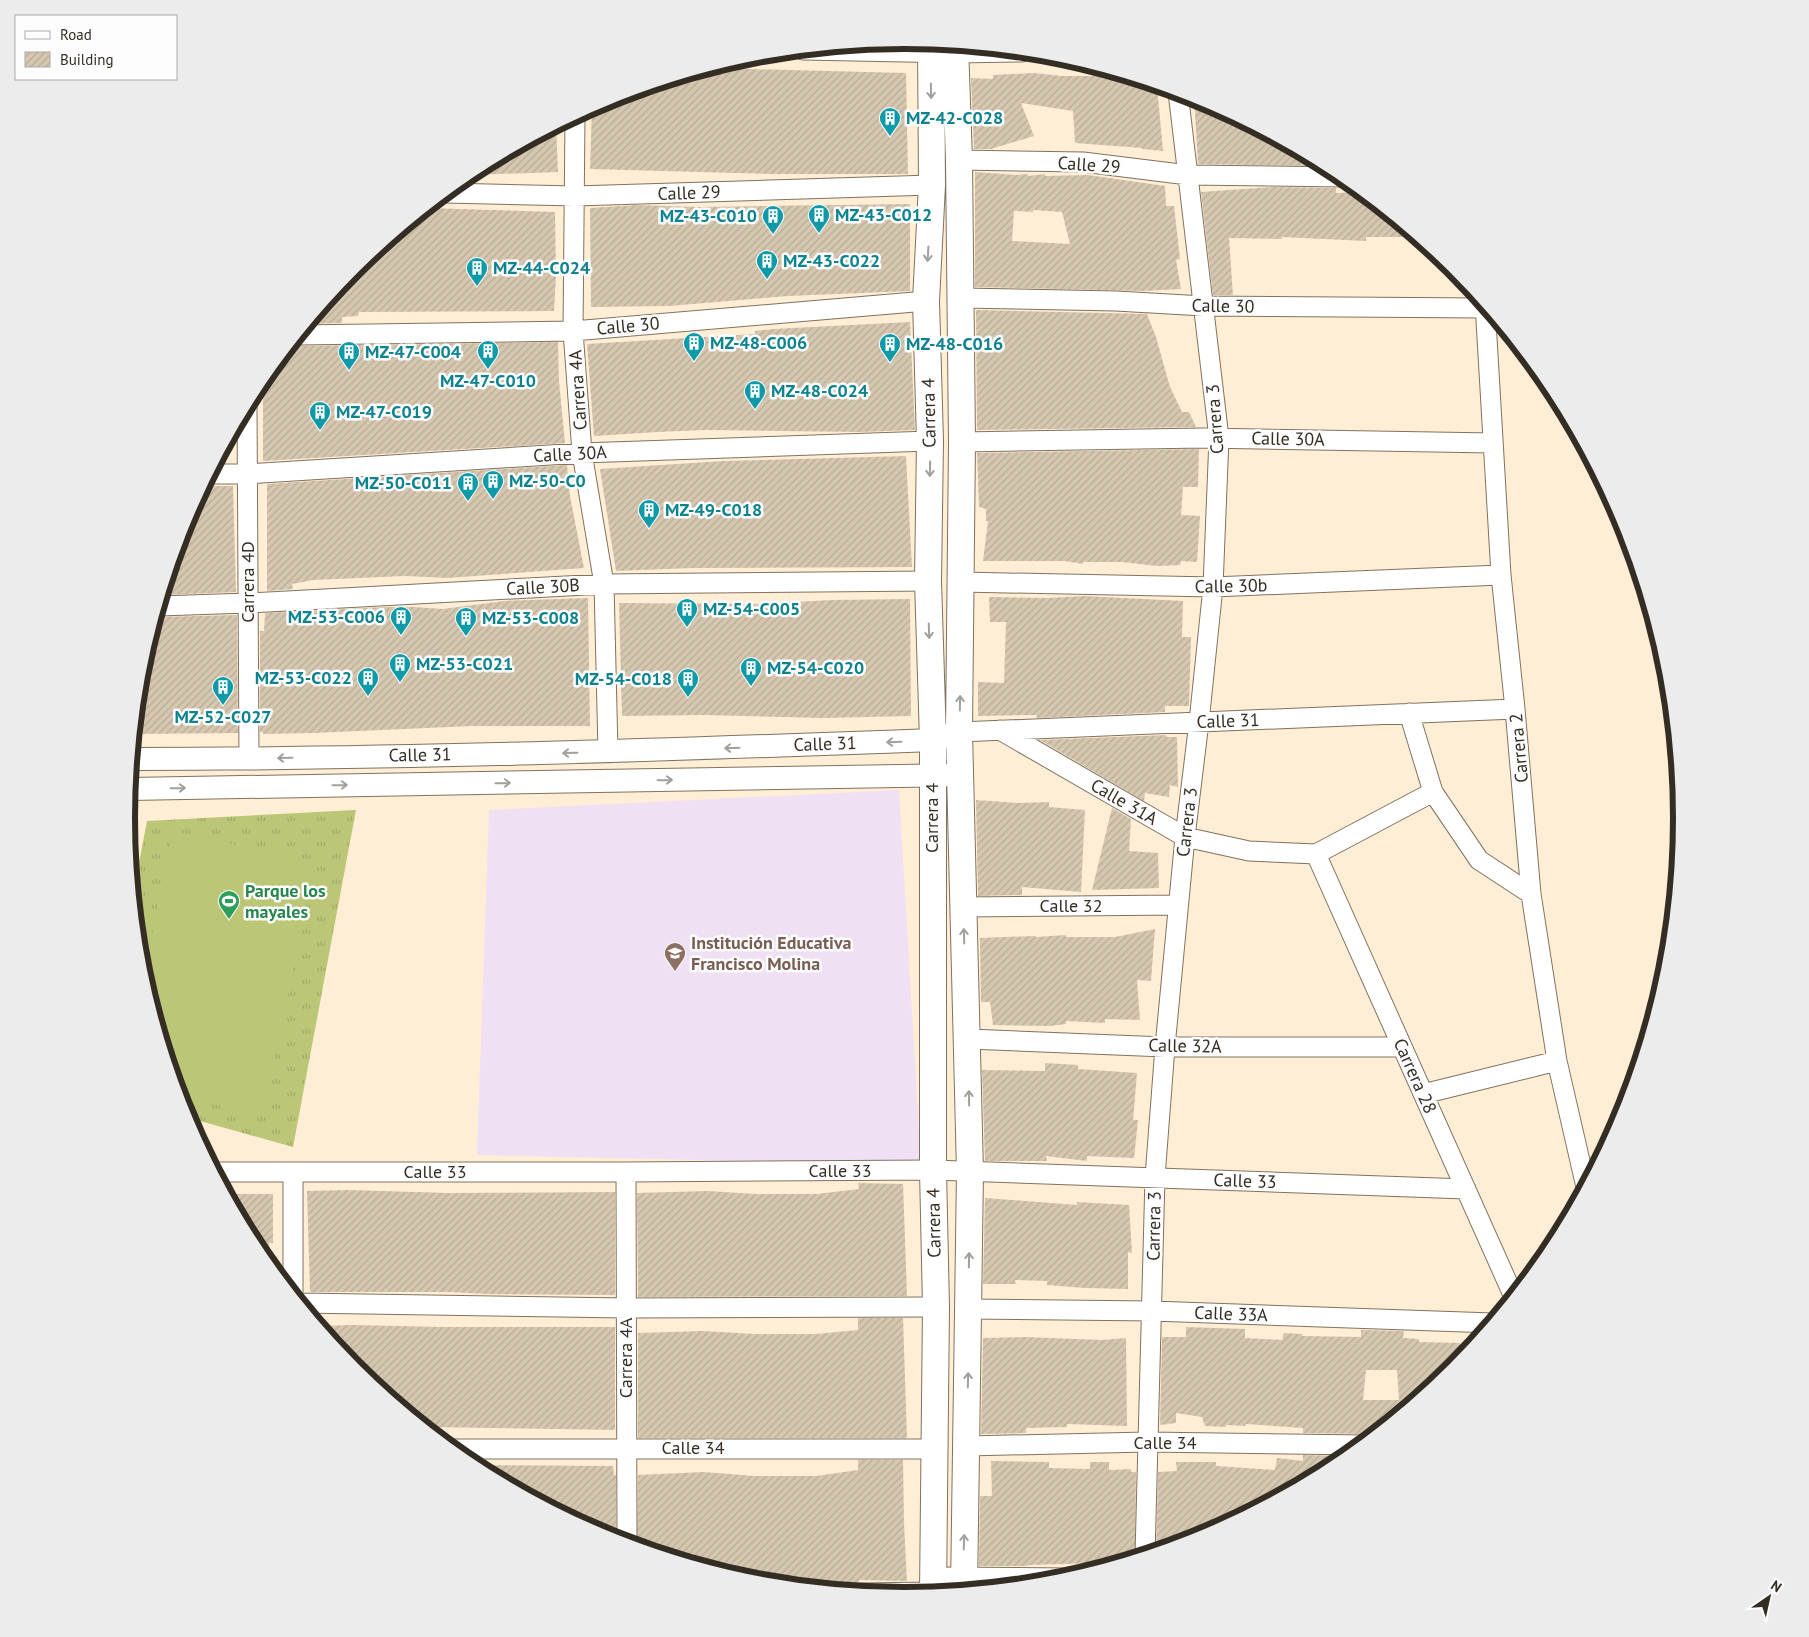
<svg xmlns="http://www.w3.org/2000/svg" width="1809" height="1637" font-family="'PT Sans',sans-serif">
  <defs>
    <pattern id="grass-tufts" width="24" height="20" patternUnits="userSpaceOnUse" patternTransform="scale(1.25)"><rect width="24" height="20" fill="#bcc677"/><path d="M3 7l-1-3M5 7V3M7 7l1-3M15 17l-1-3M17 17v-4M19 17l1-3" fill="none" stroke="#a2aa67"/></pattern>
    <pattern id="building-hatch" width="6" height="6" patternUnits="userSpaceOnUse" patternTransform="scale(1.25)"><rect width="6" height="6" fill="#d6c7b0"/><path d="M-1 1l2-2M0 6l6-6M5 7l2-2" fill="none" stroke="#b8ab97"/></pattern>
  </defs>
  <rect width="100%" height="100%" fill="#feeed6"/>
  <path fill="#f0e0f3" d="M899,790L921,1165L477,1155L489,810Z"/>
  <path fill="url(#grass-tufts)" d="M356,810L293,1147L186,1117L141,970L133,894L147,821Z"/>
  <path fill="#bcc677" d="M173,831L314,861L264,1114L179,1097L143,979Z"/>
  <path fill="url(#building-hatch)" fill-rule="evenodd" d="M709,68L906,73L908,174H771L590,169L592,107L607,99Z
    M1034,73L1062,76H1108L1132,78L1157,86L1163,151L1142,149V148L1075,143L1073,111L1021,103L1034,136L991,149H974L971,78L993,79V75Z
    M1194,97L1203,99L1326,166L1198,164Z
    M556,126L558,172L468,175L472,171Z
    M975,172L1017,175L1028,174V176L1045,174V176L1088,175L1165,186L1166,206H1174L1180,259L1176,260L1181,289L1144,291L975,287ZM1033,210L1062,212L1070,244L1012,241L1014,211L1033,212Z
    M1272,187L1336,188V193L1362,192L1418,237H1366V241L1282,237V239L1229,238L1233,295H1213L1201,192Z
    M910,204V291L788,296L669,306L591,307L590,208L637,205L696,207Z
    M427,208L555,212L556,276L554,311L359,312L358,316L342,317V323L308,324L354,268Z
    M976,310L1147,314L1156,337L1170,387L1182,412H1189L1196,427L977,430Z
    M910,322L915,430L860,432L705,430L658,432L594,436L587,344L755,334V331L774,329Z
    M558,342L559,381L565,443L263,461V378L292,344L299,346Z
    M1199,449L1198,487H1183L1181,515L1200,516L1197,562L1181,561L1180,565L1157,566L1122,562H1083V564L1065,561H983L988,521H986V509L979,507L977,453Z
    M906,456L912,567L692,568L616,571L600,469L723,461Z
    M567,465L570,496L584,568L447,578L405,576L313,580L292,584L293,589L267,591V484Z
    M204,486H233L236,592L163,595L186,519Z
    M1084,596L1183,601L1182,637H1191L1189,706H1165V712L1037,718L1036,715L978,716V682L1004,683L1006,622H990L989,597L1048,598Z
    M588,598L590,726H472L313,733L263,734V732H260V631H264L265,613L385,607H414L443,609L504,601Z
    M910,599L911,716L823,718L703,715L622,716L619,603L752,604L833,600Z
    M237,615L238,733L134,734L141,666L156,617Z
    M1166,735L1167,737H1177L1178,787L1170,785L1169,797L1145,793L1144,801L1040,740Z
    M976,800L1018,803L1049,802V807L1085,810L1081,892L1022,887V895L978,896Z
    M1112,808L1131,819L1129,851L1158,853L1159,888L1092,890Z
    M1155,929L1151,981L1137,980L1140,1020L1105,1019V1023L1066,1021V1024L1050,1026L993,1025L990,1002H981L980,938L1035,936L1036,937L1066,935V937H1115Z
    M1045,1063L1078,1065V1069L1137,1073L1133,1120H1138L1134,1158L1087,1156V1161L1046,1156L1047,1161H985L982,1070L1045,1071Z
    M858,1183L903,1184L907,1296L638,1297L637,1193L708,1191L755,1194H817L859,1189Z
    M349,1190L448,1193L615,1192V1295L486,1294L451,1292H310L307,1191Z
    M227,1194H273V1243H269V1265L257,1251Z
    M985,1198L1077,1205V1202L1129,1205L1132,1253L1128,1252V1289L1085,1288L1047,1285V1281L1015,1280L1016,1284H983Z
    M858,1318H903L907,1438H638V1333L703,1331L754,1334H816L858,1330Z
    M352,1325L443,1327H615V1430L425,1427L354,1369L318,1326Z
    M1186,1327L1245,1329V1338L1282,1340L1284,1333L1302,1334V1336L1361,1337V1330L1404,1331L1403,1338L1419,1339V1342L1460,1343L1458,1366L1371,1438L1363,1434L1303,1433V1428L1246,1424L1245,1426L1226,1425V1427L1205,1426L1202,1417L1176,1413V1423L1160,1425L1162,1337H1186ZM1366,1370H1397L1399,1400H1363Z
    M1025,1337L1102,1340L1126,1338L1127,1426L1067,1424V1427L1026,1428V1433L981,1434L983,1338Z
    M1303,1455L1349,1456L1337,1466L1202,1538L1156,1552L1158,1472L1177,1471L1176,1462H1216V1466L1275,1470L1277,1458L1303,1461Z
    M858,1460H903L904,1524L907,1581L859,1580V1582L854,1585H813L752,1582L637,1547L638,1475L704,1472L754,1476H816L858,1470Z
    M991,1461L1049,1462V1468L1090,1469V1462H1109V1470L1131,1469V1472H1136L1135,1558L1124,1562L1102,1563L1028,1565V1566H979L980,1496H992Z
    M471,1465L613,1466L614,1475H616V1540L606,1537Z"/>
  <g fill="none" stroke-linecap="round" stroke-linejoin="round">
    <g stroke="#80725e" stroke-width="21">
      <path id="minor" d="M803,50L955,53L1022,52
        M575,116L573,331L582,453L604,584L608,752
        M959,160L1083,162L1188,175L1345,177
        M445,193L575,196L932,185
        M960,298L1116,301L1204,306L1485,308
        M1485,304L1501,575L1515,709L1531,894L1557,1061L1586,1187
        M299,335L573,331L926,301
        M247,406L249,759
        M962,442L1204,438L1493,443
        M210,474H247L582,453L930,441
        M961,582L1213,587L1501,575
        M159,606L248,603L604,584L928,581
        M1409,713L1433,792L1479,860L1531,894
        M1000,730L1185,837L1249,851L1316,854
        M959,732L1515,709
        M1316,854L1514,1297
        M1316,854L1433,792
        M963,907L1178,905
        M968,1039L1165,1047H1402
        M1423,1094L1557,1061
        M215,1172H626L933,1170L1466,1189
        M626,1172L627,1544
        M293,1294V1172
        M300,1303L626,1308L936,1307
        M968,1309L1152,1311L1493,1323
        M967,1446L1147,1442L1363,1445
        M452,1449H933
        M1145,1555L1155,1177L1165,1047L1185,837L1199,722L1213,587L1219,438L1178,92
        M933,1577L1069,1578
        M861,1593L933,1592"/>
    </g>
    <g stroke="#80725e" stroke-width="24">
      <path id="tertiary" d="M132,759C399,759 666,750 933,740L949,735
        M129,789L961,775"/>
    </g>
    <g stroke="#80725e" stroke-width="28">
      <path id="secondary" d="M931,43L932,185L926,301L930,441L928,581L933,740V1170L936,1307L933,1594
        M955,45L959,160L962,442L959,732L970,1172L964,1591"/>
    </g>
    <use href="#minor" stroke="#fff" stroke-width="19"/>
    <use href="#tertiary" stroke="#fff" stroke-width="22"/>
    <use href="#secondary" stroke="#fff" stroke-width="26"/>
  </g>
  <defs><path id="oneway-shaft" d="M-6 0H5M1.5-3L5.5 0L1.5 3" fill="none" stroke-width="1.6" stroke-linecap="round" stroke-linejoin="round" transform="scale(1.25)"/></defs>
  <g stroke="#a3a09c">
    <use href="#oneway-shaft" transform="translate(931 91) rotate(89)"/>
    <use href="#oneway-shaft" transform="translate(928 254) rotate(93)"/>
    <use href="#oneway-shaft" transform="translate(930 469) rotate(91)"/>
    <use href="#oneway-shaft" transform="translate(929 631) rotate(88)"/>
    <use href="#oneway-shaft" transform="translate(960 703) rotate(-89)"/>
    <use href="#oneway-shaft" transform="translate(894 742) rotate(178)"/>
    <use href="#oneway-shaft" transform="translate(732 748) rotate(178)"/>
    <use href="#oneway-shaft" transform="translate(570 753) rotate(179)"/>
    <use href="#oneway-shaft" transform="translate(285 758) rotate(179)"/>
    <use href="#oneway-shaft" transform="translate(665 780) rotate(-1)"/>
    <use href="#oneway-shaft" transform="translate(503 783) rotate(-1)"/>
    <use href="#oneway-shaft" transform="translate(340 785) rotate(-1)"/>
    <use href="#oneway-shaft" transform="translate(178 788) rotate(-1)"/>
    <use href="#oneway-shaft" transform="translate(964 936) rotate(-92)"/>
    <use href="#oneway-shaft" transform="translate(969 1098) rotate(-91)"/>
    <use href="#oneway-shaft" transform="translate(969 1260) rotate(-89)"/>
    <use href="#oneway-shaft" transform="translate(968 1380) rotate(-89)"/>
    <use href="#oneway-shaft" transform="translate(964 1542) rotate(-88)"/>
  </g>
  <defs>
    <g id="building-pin" transform="scale(1.125)"><path d="M0 17L-7.5 6A9.5 9.5 0 1 1 7.5 6Z" fill="#0f9aa8" stroke="#fdfdfd"/><path d="M-4-6H4V6H1V3H-1V6H-4ZM-2.5-4.3h1.7v1.8h-1.7ZM.8-4.3h1.7v1.8H.8ZM-2.5-1h1.7V.8h-1.7ZM.8-1h1.7V.8H.8Z" fill="#fff"/></g>
    <g id="stadium-pin" transform="scale(1.125)"><path d="M0 17L-7.5 6A9.5 9.5 0 1 1 7.5 6Z" fill="#2e9e5b" stroke="#fdfdfd"/><path d="M0-5a6.5 5 0 1 0 0 10a6.5 5 0 1 0 0-10ZM-3.5-1.8h7v3.6h-7Z" fill="#fff"/></g>
    <g id="school-pin" transform="scale(1.125)"><path d="M0 17L-7.5 6A9.5 9.5 0 1 1 7.5 6Z" fill="#8d6e63" stroke="#fdfdfd"/><path d="M0-5L7-2L0 1L-7-2ZM-4 1L0 2.5L4 1V4Q0 6-4 4Z" fill="#fff"/></g>
  </defs>
  <g fill-rule="evenodd">
    <use href="#building-pin" x="890" y="118"/>
    <use href="#building-pin" x="819" y="215"/>
    <use href="#building-pin" x="773" y="216"/>
    <use href="#building-pin" x="767" y="261"/>
    <use href="#building-pin" x="477" y="268"/>
    <use href="#building-pin" x="694" y="343"/>
    <use href="#building-pin" x="890" y="344"/>
    <use href="#building-pin" x="488" y="351"/>
    <use href="#building-pin" x="349" y="352"/>
    <use href="#building-pin" x="755" y="391"/>
    <use href="#building-pin" x="320" y="412"/>
    <use href="#building-pin" x="493" y="481"/>
    <use href="#building-pin" x="468" y="483"/>
    <use href="#building-pin" x="649" y="510"/>
    <use href="#building-pin" x="687" y="609"/>
    <use href="#building-pin" x="401" y="617"/>
    <use href="#building-pin" x="466" y="618"/>
    <use href="#building-pin" x="400" y="664"/>
    <use href="#building-pin" x="751" y="668"/>
    <use href="#building-pin" x="368" y="678"/>
    <use href="#building-pin" x="688" y="679"/>
    <use href="#building-pin" x="223" y="687"/>
    <use href="#stadium-pin" x="229" y="901"/>
    <use href="#school-pin" x="675" y="953"/>
  </g>
  <g text-anchor="middle" stroke-width="5" stroke-linejoin="round" paint-order="stroke">
    <g font-size="18" font-weight="bold" fill="#0d838f" stroke="#fdfdfd" text-anchor="start">
      <text x="906" y="124">MZ-42-C028</text>
      <text x="835" y="221">MZ-43-C012</text>
      <text x="757" y="222" text-anchor="end">MZ-43-C010</text>
      <text x="783" y="267">MZ-43-C022</text>
      <text x="493" y="274">MZ-44-C024</text>
      <text x="710" y="349">MZ-48-C006</text>
      <text x="906" y="350">MZ-48-C016</text>
      <text x="365" y="358">MZ-47-C004</text>
      <text x="488" y="387" text-anchor="middle">MZ-47-C010</text>
      <text x="771" y="397">MZ-48-C024</text>
      <text x="336" y="418">MZ-47-C019</text>
      <text x="509" y="487">MZ-50-C0</text>
      <text x="452" y="489" text-anchor="end">MZ-50-C011</text>
      <text x="665" y="516">MZ-49-C018</text>
      <text x="703" y="615">MZ-54-C005</text>
      <text x="385" y="623" text-anchor="end">MZ-53-C006</text>
      <text x="482" y="624">MZ-53-C008</text>
      <text x="416" y="670">MZ-53-C021</text>
      <text x="767" y="674">MZ-54-C020</text>
      <text x="352" y="684" text-anchor="end">MZ-53-C022</text>
      <text x="672" y="685" text-anchor="end">MZ-54-C018</text>
      <text x="223" y="723" text-anchor="middle">MZ-52-C027</text>
    </g>
    <g font-size="18" fill="#332d24" stroke="#fdfdfd">
      <text transform="translate(1089 165) rotate(4)" y="6">Calle 29</text>
      <text transform="translate(689 193) rotate(-2)" y="6">Calle 29</text>
      <text transform="translate(1223 306) rotate(1)" y="6">Calle 30</text>
      <text transform="translate(628 326) rotate(-5)" y="6">Calle 30</text>
      <text transform="translate(578 390) rotate(-94)" y="6">Carrera 4A</text>
      <text transform="translate(929 413) rotate(-91)" y="6">Carrera 4</text>
      <text transform="translate(1215 419) rotate(-94)" y="6">Carrera 3</text>
      <text transform="translate(1288 439) rotate(1)" y="6">Calle 30A</text>
      <text transform="translate(570 454) rotate(-3)" y="6">Calle 30A</text>
      <text transform="translate(248 582) rotate(-90)" y="6">Carrera 4D</text>
      <text transform="translate(1231 586) rotate(-1)" y="6">Calle 30b</text>
      <text transform="translate(543 587) rotate(-3)" y="6">Calle 30B</text>
      <text transform="translate(1228 721) rotate(-2)" y="6">Calle 31</text>
      <text transform="translate(825 744) rotate(-2)" y="6">Calle 31</text>
      <text transform="translate(1519 748) rotate(-95)" y="6">Carrera 2</text>
      <text transform="translate(420 755) rotate(-1)" y="6">Calle 31</text>
      <text transform="translate(1124 802) rotate(30)" y="6">Calle 31A</text>
      <text transform="translate(932 818) rotate(-90)" y="6">Carrera 4</text>
      <text transform="translate(1187 822) rotate(-83)" y="6">Carrera 3</text>
      <text x="1071" y="912">Calle 32</text>
      <text transform="translate(1185 1046) rotate(1)" y="6">Calle 32A</text>
      <text transform="translate(1415 1076) rotate(66)" y="6">Carrera 28</text>
      <text x="840" y="1177">Calle 33</text>
      <text x="435" y="1178">Calle 33</text>
      <text transform="translate(1245 1181) rotate(2)" y="6">Calle 33</text>
      <text transform="translate(934 1223) rotate(-91)" y="6">Carrera 4</text>
      <text transform="translate(1154 1226) rotate(-89)" y="6">Carrera 3</text>
      <text transform="translate(1231 1314) rotate(2)" y="6">Calle 33A</text>
      <text transform="translate(626 1358) rotate(-90)" y="6">Carrera 4A</text>
      <text x="1165" y="1449">Calle 34</text>
      <text x="693" y="1454">Calle 34</text>
    </g>
    <g font-size="18" font-weight="bold" fill="#27864d" stroke="#fdfdfd" text-anchor="start">
      <text x="245" y="897">Parque los<tspan x="245" dy="21">mayales</tspan></text>
    </g>
    <g font-size="18" font-weight="bold" fill="#785e54" stroke="#fdfdfd" text-anchor="start">
      <text x="691" y="949">Institución Educativa<tspan x="691" dy="21">Francisco Molina</tspan></text>
    </g>
  </g>
  <path d="M0 0H1809V1637H0ZM135 818a769 769 0 1 1 1538 0a769 769 0 1 1-1538 0Z" fill="#edecec" fill-rule="evenodd"/>
  <path fill="none" stroke="#332d24" stroke-width="6" d="M135 818a769 769 0 1 1 1538 0a769 769 0 1 1-1538 0Z"/>
  <rect x="15" y="15" width="162" height="65" fill="#fdfdfd" stroke="#acaaa6"/>
  <rect x="25" y="31" width="25" height="8" fill="#ffffff" stroke="#acaaa6"/>
  <text x="60" y="40" font-size="15" fill="#332d24">Road</text>
  <rect x="25" y="52" width="25" height="15" fill="url(#building-hatch)" stroke="#acaaa6"/>
  <text x="60" y="65" font-size="15" fill="#332d24">Building</text>
  <g transform="translate(1769 1597) rotate(34)" stroke="#fdfdfd" stroke-width="4" paint-order="stroke">
  <path d="M0-4L9 19L0 12L-9 19Z" fill="#332d24"/>
  <text y="-8" font-size="14" font-weight="bold" text-anchor="middle" fill="#332d24">N</text>
  </g>
</svg>
